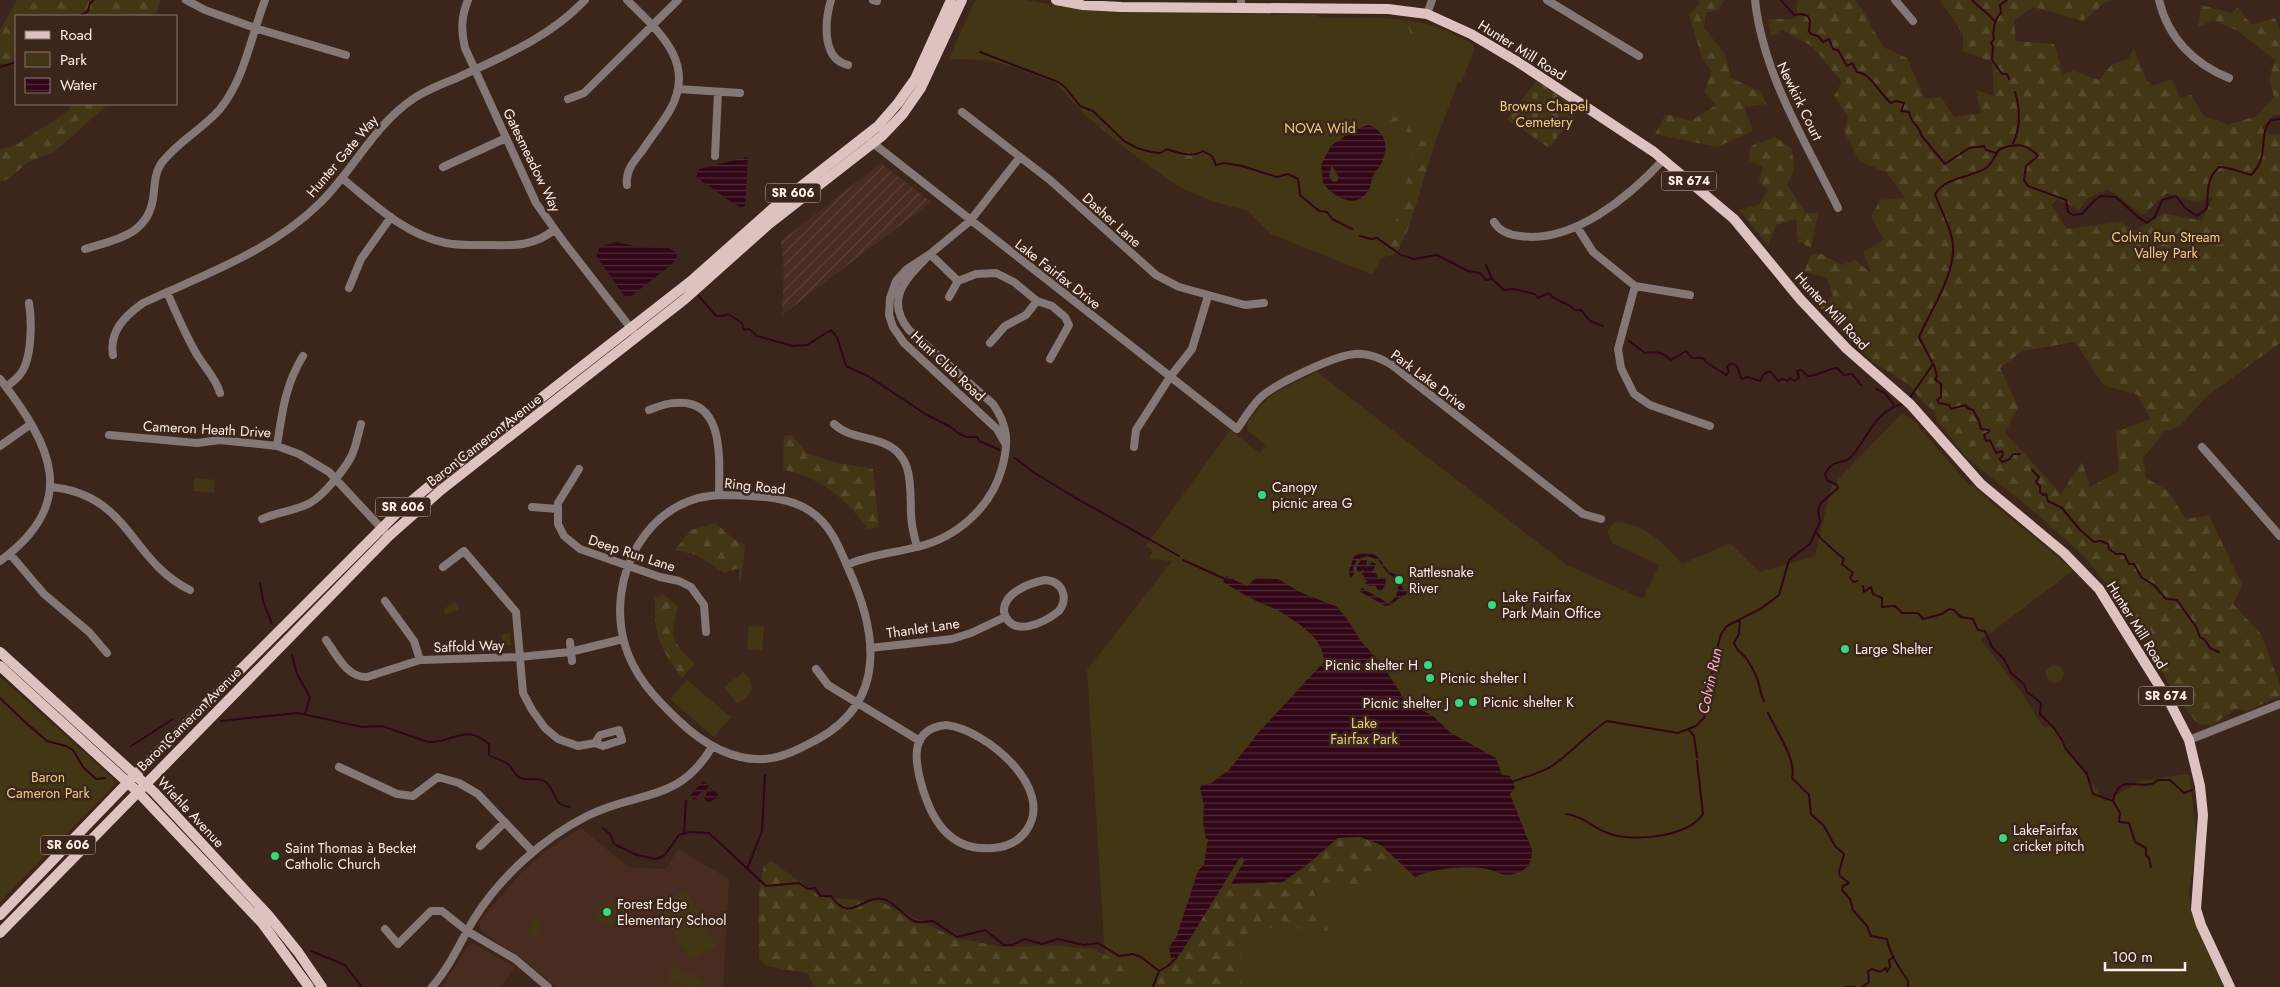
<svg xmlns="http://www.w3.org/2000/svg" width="2280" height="987" font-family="Jost,sans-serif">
  <defs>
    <pattern id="industrial-furrows" width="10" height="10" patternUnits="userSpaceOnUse" patternTransform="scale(1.25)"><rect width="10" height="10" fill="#492c20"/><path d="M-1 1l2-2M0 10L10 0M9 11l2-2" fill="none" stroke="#5b4136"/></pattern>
    <pattern id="forest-firs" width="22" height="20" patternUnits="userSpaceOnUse" patternTransform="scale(1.25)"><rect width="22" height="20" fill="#433615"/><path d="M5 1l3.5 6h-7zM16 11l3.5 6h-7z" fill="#564a2c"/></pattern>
    <pattern id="cemetery-stones" width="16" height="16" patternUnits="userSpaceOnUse" patternTransform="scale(1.25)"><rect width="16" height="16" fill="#433615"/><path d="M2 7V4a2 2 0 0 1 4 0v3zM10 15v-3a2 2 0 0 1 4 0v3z" fill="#564a2c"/></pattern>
    <pattern id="water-rules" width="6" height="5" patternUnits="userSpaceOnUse" patternTransform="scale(1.25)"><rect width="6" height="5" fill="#310617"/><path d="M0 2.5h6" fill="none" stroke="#502b39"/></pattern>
  </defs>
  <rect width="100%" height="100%" fill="#3c261c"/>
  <path fill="#492c20" d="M581,828L630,868L666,869L678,849L729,879L723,987H556L526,962L481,931L479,922L520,874L547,850Z
    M473,943L515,967L501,987H442L467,947Z"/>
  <path fill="url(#industrial-furrows)" d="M881,163L931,202L782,315L784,270L781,241Z"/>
  <path fill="#433615" d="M977,0H1026L1072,8L1122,12L1315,15L1322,18C1357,18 1393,16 1427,24C1443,28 1459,37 1474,44V51L1461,83L1458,82L1434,146L1432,145L1387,251L1388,256L1381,258L1373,275L1271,234L1248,211L1212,201L1179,187L1122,146L1084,114L1057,84L1012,66L986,60L949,59L974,2Z
    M1317,372L1567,565L1643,599L1659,565L1612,543L1607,531L1615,522C1644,522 1664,544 1682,564L1730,543L1759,572L1815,556L1831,487L1902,413L1919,424L1918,426L1970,486L1972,485L1999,509L2074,570L1981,640L2022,693L2044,728L2050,724L2105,802L2140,781L2189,774L2196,829L2195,855L2189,890L2190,907L2224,987H1107L1087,670L1172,561L1149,559L1153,550L1146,546L1230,430L1260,453L1266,445L1248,431C1245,423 1250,419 1255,413C1271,391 1293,383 1317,372Z
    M194,478L215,480L214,493L193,491Z
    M455,601L459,609L446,615L443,610Z
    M749,626L764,627L762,650L747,649Z
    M510,633L511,645L503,646L502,634Z
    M2046 674a9 9 0 1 1 18 0a9 9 0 1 1-18 0Z
    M744,672L750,679L752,689L746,699L736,703L724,687Z
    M0,677L113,778L115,784L0,902Z
    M687,680L731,717L714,737L670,699Z
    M686,890L716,947L690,961L659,904Z
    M611,902L623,907L613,928L595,920L601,905Z
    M535,920L542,923L535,938L527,934Z
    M673,966L703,980L700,987H685L670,980L669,976Z"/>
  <path fill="url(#forest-firs)" fill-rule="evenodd" d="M17,0H161L155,16H16V65L0,64V30Z
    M1697,0H1724L1718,10L1706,13L1704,28L1725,54L1731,78L1761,92L1766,104L1744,107L1753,131L1717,147L1655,134L1666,114L1691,121L1716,105L1704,92L1712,72L1702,58L1689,14L1700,4Z
    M1798,0H1855L1862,9L1883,47L1907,58L1925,99L1941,97L1954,117L1981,113L1976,90L1994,96L1992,62L1963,51V34L1940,0H2112L2104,3L2083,21L2034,7L2014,20L2016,41L2054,44L2063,74L2074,71L2099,80L2112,64L2128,59L2134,48L2146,80L2152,86L2172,79L2180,98L2191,95L2203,115L2228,125L2257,116L2274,97L2269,79L2275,60L2238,31L2213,20L2198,27L2201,5L2231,13L2238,7L2251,25L2275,18L2280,31V115H2273L2262,128L2271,135L2280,134V343L2207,396L2179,427L2165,431L2143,458L2146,478L2168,491L2186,519L2209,515L2242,585L2233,604L2261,634L2280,685V696L2247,711L2236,709L2212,725L2198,724L2181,703L2116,595L2083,555L2029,507L1968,459L1937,421L1935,412L1921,400L1910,385L1874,363L1819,307L1833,296L1827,278L1804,272L1810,256L1821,254L1842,265L1855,260L1872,274L1863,252L1884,240L1871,217L1880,200L1905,198L1886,172L1859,161L1844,131L1848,117L1834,96L1842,82L1813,47L1782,30L1771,37L1768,19H1796ZM2108,189L2143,215L2167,193L2195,202L2213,197L2202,221L2163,213L2136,230L2119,222L2067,229L2051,205L2058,199L2079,210L2087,199ZM2075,342L2103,385L2138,395L2150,419L2116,432L2119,471L2090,487L2082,462L2061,494L2005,433L2018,407L2000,368L2022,351Z
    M1407,25L1425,29L1419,43L1414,42Z
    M72,104H108L61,146L51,153L27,163L8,179L0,182V149L14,146L67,112Z
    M1385,113L1418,127V130L1409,133L1383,118L1382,116Z
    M1775,137L1792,149L1794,170L1787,185L1806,213H1818L1811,248L1798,241L1796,219L1776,225L1768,245L1739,210L1759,205L1768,190L1759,182L1763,167L1749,160L1751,146Z
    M1417,138L1434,146L1409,227L1397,253L1388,256L1387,251L1397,216L1392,212L1415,163L1410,153Z
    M1188,146L1215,150L1209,156L1187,160L1173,150L1181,151Z
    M792,435L806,453L838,463L873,469L879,527L868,529C846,499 821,477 783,470L784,436Z
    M715,523C726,531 732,540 745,545L742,575L739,584V568L724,573L697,555L675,550L691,530Z
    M663,594L678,607C668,637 674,643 695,664L682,678C661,650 653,634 655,598Z
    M1360,837L1381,845L1394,857C1383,871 1372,890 1355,896C1343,885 1334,880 1317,883L1313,889C1317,905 1328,913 1330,928L1326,931C1314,929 1303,929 1291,928C1263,926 1247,930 1240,961C1238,970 1243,978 1240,987H1149C1148,973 1162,972 1173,968L1177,957L1222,884L1283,882L1308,864L1338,838Z
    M771,861L821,897L881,902L953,937L1001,947L1060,946L1093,949L1121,963L1129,964L1126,987H815L807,973L766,966L759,958V891L764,866Z"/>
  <path fill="url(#cemetery-stones)" d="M1537,80L1580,108L1549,148L1507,119Z"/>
  <path fill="url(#water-rules)" fill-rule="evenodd" d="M1368,125C1384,129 1389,145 1383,159C1381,166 1376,170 1373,176C1371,180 1371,184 1370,187C1359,212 1334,198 1323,183L1321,165L1331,146L1352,131ZM1332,165L1339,178L1336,182L1332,181L1329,176Z
    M748,157L745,206L740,207L734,204L696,177L699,169Z
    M616,242L640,247L669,248L676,252L677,257L671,265L630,297H625L596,256L600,247Z
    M1362,553C1382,552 1378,562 1389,571C1393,574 1397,574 1400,578L1403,589L1407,591L1406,595C1397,596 1395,606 1385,606L1359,591L1362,588L1388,603C1397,599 1401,587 1396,578L1388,574L1378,560L1367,556L1357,560L1353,568L1354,574L1350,579L1349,571L1354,556Z
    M1361,560H1367L1366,568L1372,562L1376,564L1372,573H1376L1378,578L1385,577L1386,584L1382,590H1378L1374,584L1373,586L1366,585L1365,583L1368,581L1362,578L1365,576L1362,575L1364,569L1359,573L1357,571V566Z
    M1226,576L1247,586L1256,578L1278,579L1300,592L1337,607L1348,620L1360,640L1384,667L1404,699L1434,717L1451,733L1496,758L1502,775L1510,776L1515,788L1510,794L1532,850C1532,864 1527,871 1513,874C1504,877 1496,871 1487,869C1467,865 1433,868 1415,877L1381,845L1360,837L1338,838L1308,864L1283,882L1231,884L1245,860L1242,857L1239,859L1181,953L1177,957L1171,958L1169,947L1176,938L1198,871L1204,864L1208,839H1206L1203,822L1204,805L1200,788L1202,784H1210L1229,770L1258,733L1324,662C1325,639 1297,622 1279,611C1273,607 1264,605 1258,602C1246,596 1235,589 1223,582Z
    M703,781L709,786L706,790L704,789L694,800L690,796Z
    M710,788L718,794L719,797L707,803L704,798Z"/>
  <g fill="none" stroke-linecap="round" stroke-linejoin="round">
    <path stroke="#310617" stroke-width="2" d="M1781,0L1794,15L1802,14L1808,16L1810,21L1809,31L1811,34L1818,36L1823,42L1829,39L1833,49L1838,50L1847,66L1852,63L1857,72C1872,74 1880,95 1891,103L1896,101L1904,103L1901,111L1909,112C1910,123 1921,127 1921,135L1945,164L1969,148L1984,146L1986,150L1996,153
      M1972,0C1979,8 1989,13 1995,22
      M2007,0L2000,5L2001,13C1995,18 1992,31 1994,39L1991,43L1993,47L1992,60L2002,74H2007L2009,79
      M80,16L88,11L90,3L94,0
      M980,52L1058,82L1065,87L1080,106L1093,111L1124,141L1137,148L1151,152L1160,153L1167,149C1178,153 1192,158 1203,151L1212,156L1216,165L1224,163L1242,166L1277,177L1288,174L1298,179L1300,195L1319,211L1327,212L1332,219L1352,229
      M0,67L16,62
      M2013,143C2021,128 2020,108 2015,92
      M1360,236L1371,239L1377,238L1401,255L1414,259L1437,255L1468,271L1480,273L1486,280L1492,279L1504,290L1513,289L1535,294L1538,298L1549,293C1555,302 1568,302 1575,310H1581L1590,321L1603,326
      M1486,265L1492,279
      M699,296L716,316H722L728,314L742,323L744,330L749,329L757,336L793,346L807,345L831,330L837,337L846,366L868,376L927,415L951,427L958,433L966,437H977L979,441L1000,450
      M1629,341L1645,353C1657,351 1662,352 1671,360L1686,351L1692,358H1703L1706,362L1726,375L1729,372L1727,367L1731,363C1739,365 1738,370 1741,378L1743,379L1747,377L1760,381L1764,374L1770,371L1778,381L1782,379L1788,381L1790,378L1794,381L1799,378L1797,371L1801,370L1808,376C1820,376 1827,368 1837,368L1844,375L1852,374L1861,385
      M1934,365L1937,376L1935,379L1941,384V397L1937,400L1939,403L1949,405L1951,409L1966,405L1967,408L1973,410L1979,421L1981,429L1989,430V432L1984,435L1986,441L1990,440L1996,453L2002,451L2003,455L2000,459L2002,462L2010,459L2013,454H2020
      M1876,389L1885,393L1894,405
      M1909,399L1933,364L1919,337C1931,309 1959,270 1952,238C1949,224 1940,208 1935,194C1947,176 1968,179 1986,168C1993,163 1994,155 2000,149C2015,143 2026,143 2038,156L2026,166L2024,180L2028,186L2066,200L2068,212L2073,215L2082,214L2094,201L2101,196L2116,197L2138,217L2147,223L2155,217L2162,200L2176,196L2185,208L2197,216L2207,208C2208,192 2206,179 2219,167C2230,167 2240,172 2251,175C2271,156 2257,135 2271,120L2280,119
      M1015,458L1033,472L1074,497L1179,556
      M2032,470L2039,477L2036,482L2040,486V492L2043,495L2046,494L2048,501L2062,508L2080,530L2094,542L2101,541L2108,544L2109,549L2116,554H2124L2129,564H2134L2142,578L2154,585L2166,599L2177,600L2196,627L2200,637L2205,640L2210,648L2219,652
      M1816,532C1818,537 1839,555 1844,559L1842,564L1853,573L1850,578L1853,582L1858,581
      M1183,560L1225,579
      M260,583L263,601L272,624
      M1863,586L1864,592L1871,587L1873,594L1882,598V607L1895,606L1902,613H1918L1923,619L1942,614L1949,609L1954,610L1961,617L1973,619L1978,630L1985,631L1992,647L2004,659L2011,673L2024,684L2027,692L2041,703L2040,714L2054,728L2063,742L2065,748L2087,774L2093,794L2113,801L2120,813L2119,822L2129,823L2135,842L2146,848V855L2149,858L2151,867
      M1740,620L1739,634L1734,643C1737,653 1744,653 1748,661C1751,666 1755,673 1757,678C1760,686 1760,694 1764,701
      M292,655L297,674L310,697L305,714
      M0,698L25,722L47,741L66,746L73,750L83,767L96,779L105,778
      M1768,713C1776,731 1797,760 1792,778L1809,795L1811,814L1824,826L1835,846L1844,854L1839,872L1840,876L1849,883L1843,886L1842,890L1850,899L1853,910L1867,926L1871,936L1887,939C1889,953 1900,969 1908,981V987
      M221,721L298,713L362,727L382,726L428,742C453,744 464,722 489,744V755C495,759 505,760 510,766C514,771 516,778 524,779C532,780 540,777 547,783C558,794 551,804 570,807
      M1689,730L1694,736L1697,757
      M131,746L173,719
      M1512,782C1525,777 1541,773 1552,766C1572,752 1587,734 1607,721L1678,733L1696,726L1704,718L1707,708L1714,660L1721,634L1727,626L1762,608L1779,595L1789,560L1810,544L1820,522L1818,511L1820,504L1838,488L1837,485L1827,480L1825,474C1827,471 1829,467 1832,465C1837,461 1845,463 1850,458C1868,439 1875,409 1904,404
      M2113,801C2119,774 2134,788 2151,784C2154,784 2155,781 2158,780C2162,780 2165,780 2170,780L2184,793L2192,790
      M1566,814C1582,816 1591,826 1605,832C1629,843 1688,838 1703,814L1697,761
      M603,828L610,834L614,844L637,855L656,859L664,856L679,835L689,832L709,833L766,886L799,883L808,889L815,888L820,896H831C851,925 863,894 883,899C895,902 903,916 914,921C921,924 926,921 933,921L957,937L985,930L1004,945H1012L1025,939L1042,944L1058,939L1084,945L1098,943L1119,956L1133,954L1141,957L1159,971
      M684,833L686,801
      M747,869L762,831L765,775
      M311,951L345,965L362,987
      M1153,987L1159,971L1168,966L1177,957
      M1845,987H1855
      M1862,987L1869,982L1868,971L1872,969L1880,972L1886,968L1887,972L1890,967L1889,960L1894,957"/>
    <path stroke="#847776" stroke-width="8" d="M186,0L205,10L255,28L346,55
      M468,0C461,17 461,30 465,48L536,203L563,241L633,331
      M627,0C658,31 697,62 670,110C662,124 651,137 642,151C634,161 625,171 627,185
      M831,0C825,20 821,59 848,65
      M873,0L877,1
      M1241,0V8
      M1547,0L1639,56
      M1755,0C1763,75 1806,142 1838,208
      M1895,0L1913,21
      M2159,0C2168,38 2194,64 2229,78
      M1427,14L1432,0
      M678,89L740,93
      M568,99L584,93L678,0
      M962,112L1050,180L1156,275L1179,287L1245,305L1264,303
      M869,140L1237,429C1244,419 1251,407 1260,398C1274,384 1336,355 1355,354C1369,353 1380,358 1392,365L1583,514L1601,519
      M715,156L718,92
      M443,167L506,138
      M343,179C374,204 405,235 446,243C462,246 477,245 493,245C516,246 535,245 554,230
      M1494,222C1500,232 1509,235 1520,236C1573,244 1630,196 1664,159
      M1577,227L1593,252L1635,286L1690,295
      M85,249C114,240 147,236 153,199C155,185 154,171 164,160C180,140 204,128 220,109C245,78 251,36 265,0
      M930,254L958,281L976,274L996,273L1014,282L1037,301L1052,306L1065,317L1069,325L1050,359
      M1635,286L1618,349L1621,368L1634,394L1650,405L1710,426
      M349,288L361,259L391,217
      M167,292C176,313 185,334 196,353C204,367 216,378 220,393
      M949,297L958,281
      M990,343L1005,326L1026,315L1037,301
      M113,355C109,331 125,316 143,303C205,274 270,252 320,203C353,171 374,125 413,99C426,90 442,84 457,78C503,56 549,38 585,0
      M0,379C51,445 81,502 0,561
      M6,387C11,383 17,379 21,373C32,358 32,321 29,303
      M649,410C657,407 666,403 675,403C726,398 719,462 719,495
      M834,424C848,437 866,436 883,443C914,455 910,486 911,513C911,525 914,536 917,547
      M109,435L197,443L220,440L277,446L299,454L329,472L384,531
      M1005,443L997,429L904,343L893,327L889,315L890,298L896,281L907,269L930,254L970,221L1020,157
      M0,446L31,424
      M277,446C282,413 285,385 303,356
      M1134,447L1136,430L1170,377L1192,349L1208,296
      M2202,447L2280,536
      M579,469L558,503V524L564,536L580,549L660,577L679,581L691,587L704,605L706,632
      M50,487C130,494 129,560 190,590
      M723,495C752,496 786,495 810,511C831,525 839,547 848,568C877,631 888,700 818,739C801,748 785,757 765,759C731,761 702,743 678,720C655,698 634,676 625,645C605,577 648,495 723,495Z
      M532,507L557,509
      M262,519C277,512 295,511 310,503C323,496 344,470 351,457C356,447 358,435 361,424
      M10,554L44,594L89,632L107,653
      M847,565C868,555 894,553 917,547C956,538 991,508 1002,468C1009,443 1008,425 993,404L909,330C883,298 908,277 930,254
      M443,567L464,551L516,612L523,693L532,710L545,728L558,739L578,746L595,743L600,735L619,730L622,740L603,746L595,743
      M1045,580C1062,581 1069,597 1059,611C1044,623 1011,639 1004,612C1003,593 1029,583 1045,580Z
      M385,601L414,641L420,660
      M326,640C336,654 347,678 367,677L420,660L519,657L570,652L623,639
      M570,642L572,661
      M870,648L952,639L971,633L1005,617
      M816,669L828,685L920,741
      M946,725C985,729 1057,789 1026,831C1018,842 1006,847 993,848C949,852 931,819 921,783C914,757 911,729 946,725Z
      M2189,740L2280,704
      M339,767L397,794L413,796L438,777L459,783L478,794L533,852
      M480,846L505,822
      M385,929L398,944L431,911H442L467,931L515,959L548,987
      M432,987C450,967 460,942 474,919C501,876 542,839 587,816C638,790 678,804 712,747"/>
    <path stroke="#dec2c0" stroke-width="10" d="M1056,0L1083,5L1121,7L1388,9L1427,14L1471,34L1518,62L1654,152L1734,219L1800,299L1847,349L1910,404L1981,484L2064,553L2099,589L2170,703L2189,740L2200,786L2203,815L2196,909L2201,925L2230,987
      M0,652L154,792L269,916L298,952L322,987
      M0,666L137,791L262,923L309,987
      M0,915L136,774L397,513L440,477L691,281L772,209L878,126L898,103L915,79L951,0
      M0,933L389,536L441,490L685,299L769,224L882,136L903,114L921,88L962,0"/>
  </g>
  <g fill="#37d880" stroke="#3c261c" stroke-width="2">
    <circle cx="1262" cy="495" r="5"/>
    <circle cx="1399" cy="580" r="5"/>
    <circle cx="1492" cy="605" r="5"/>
    <circle cx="1845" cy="649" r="5"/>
    <circle cx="1428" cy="665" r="5"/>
    <circle cx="1430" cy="678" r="5"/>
    <circle cx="1473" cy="702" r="5"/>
    <circle cx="1459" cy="703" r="5"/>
    <circle cx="2003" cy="838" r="5"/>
    <circle cx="275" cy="856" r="5"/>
    <circle cx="607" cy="912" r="5"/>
  </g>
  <g text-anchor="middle" stroke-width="5" stroke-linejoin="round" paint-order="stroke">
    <g fill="#3c261c" stroke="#c2b1aa" stroke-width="1">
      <rect x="1661.5" y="171.5" width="55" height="19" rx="4"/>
      <rect x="765.5" y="183.5" width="55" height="19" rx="4"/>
      <rect x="375.5" y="497.5" width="55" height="19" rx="4"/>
      <rect x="2138.5" y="686.5" width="55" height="19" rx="4"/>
      <rect x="40.5" y="835.5" width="55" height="19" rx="4"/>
    </g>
    <g font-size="12" font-weight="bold" fill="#fcede7">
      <text x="1689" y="185">SR 674</text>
      <text x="793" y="197">SR 606</text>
      <text x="403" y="511">SR 606</text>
      <text x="2166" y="700">SR 674</text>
      <text x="68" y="849">SR 606</text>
    </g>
    <g font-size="14" fill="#fcede7" stroke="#3c261c">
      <text transform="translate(1522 50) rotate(32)" y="5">Hunter Mill Road</text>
      <text transform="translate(1800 101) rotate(64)" y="5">Newkirk Court</text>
      <text transform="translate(342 156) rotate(-50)" y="5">Hunter Gate Way</text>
      <text transform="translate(532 160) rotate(64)" y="5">Gatesmeadow Way</text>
      <text transform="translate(1112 220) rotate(42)" y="5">Dasher Lane</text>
      <text transform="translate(1058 274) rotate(38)" y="5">Lake Fairfax Drive</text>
      <text transform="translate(1832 311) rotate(47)" y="5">Hunter Mill Road</text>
      <text transform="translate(948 366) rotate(43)" y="5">Hunt Club Road</text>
      <text transform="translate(1429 380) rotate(37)" y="5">Park Lake Drive</text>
      <text transform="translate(207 429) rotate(3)" y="5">Cameron Heath Drive</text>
      <text transform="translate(484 440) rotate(-38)" y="5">Baron Cameron Avenue</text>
      <text transform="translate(755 486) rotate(6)" y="5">Ring Road</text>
      <text transform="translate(632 553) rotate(18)" y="5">Deep Run Lane</text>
      <text transform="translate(2137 625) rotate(58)" y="5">Hunter Mill Road</text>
      <text transform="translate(923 628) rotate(-8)" y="5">Thanlet Lane</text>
      <text transform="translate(469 646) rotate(-2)" y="5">Saffold Way</text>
      <text transform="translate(189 719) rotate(-45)" y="5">Baron Cameron Avenue</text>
      <text transform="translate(191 812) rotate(47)" y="5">Wiehle Avenue</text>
    </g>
    <g font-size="14" fill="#eccd82" stroke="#3c261c">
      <text x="1544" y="111">Browns Chapel<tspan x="1544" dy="16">Cemetery</tspan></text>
      <text x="1320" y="133">NOVA Wild</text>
      <text x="2166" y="242">Colvin Run Stream<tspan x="2166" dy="16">Valley Park</tspan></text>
      <text x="1364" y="728">Lake<tspan x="1364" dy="16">Fairfax Park</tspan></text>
      <text x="48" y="782">Baron<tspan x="48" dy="16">Cameron Park</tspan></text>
    </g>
    <g font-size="14" fill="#fcede7" stroke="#3c261c" text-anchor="start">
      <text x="1272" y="492">Canopy<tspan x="1272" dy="16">picnic area G</tspan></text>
      <text x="1409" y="577">Rattlesnake<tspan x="1409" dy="16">River</tspan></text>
      <text x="1502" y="602">Lake Fairfax<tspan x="1502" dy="16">Park Main Office</tspan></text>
      <text x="1855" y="654">Large Shelter</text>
      <text x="1418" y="670" text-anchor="end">Picnic shelter H</text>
      <text x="1440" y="683">Picnic shelter I</text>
      <text x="1483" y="707">Picnic shelter K</text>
      <text x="1449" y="708" text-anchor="end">Picnic shelter J</text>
      <text x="2013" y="835">LakeFairfax<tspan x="2013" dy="16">cricket pitch</tspan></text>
      <text x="285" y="853">Saint Thomas à Becket<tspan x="285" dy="16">Catholic Church</tspan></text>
      <text x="617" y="909">Forest Edge<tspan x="617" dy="16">Elementary School</tspan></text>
    </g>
    <g font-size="15" font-style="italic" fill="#fbb8ca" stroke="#3c261c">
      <text transform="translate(1710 681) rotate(-78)" y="5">Colvin Run</text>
    </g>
  </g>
  <rect x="15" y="15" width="162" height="90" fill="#3c261c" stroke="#89766d"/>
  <rect x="25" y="31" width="25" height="8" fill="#dec2c0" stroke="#89766d"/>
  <text x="60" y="40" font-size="15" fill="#fcede7">Road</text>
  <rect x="25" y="52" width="25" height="15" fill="#433615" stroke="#89766d"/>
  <text x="60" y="65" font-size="15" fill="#fcede7">Park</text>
  <rect x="25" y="78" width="25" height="15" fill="url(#water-rules)" stroke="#89766d"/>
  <text x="60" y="90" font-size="15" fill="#fcede7">Water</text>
  <path d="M2105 962v8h80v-8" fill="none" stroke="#fcede7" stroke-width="2.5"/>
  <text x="2112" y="962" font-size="15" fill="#fcede7" stroke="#3c261c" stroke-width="4" paint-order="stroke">100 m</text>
</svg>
